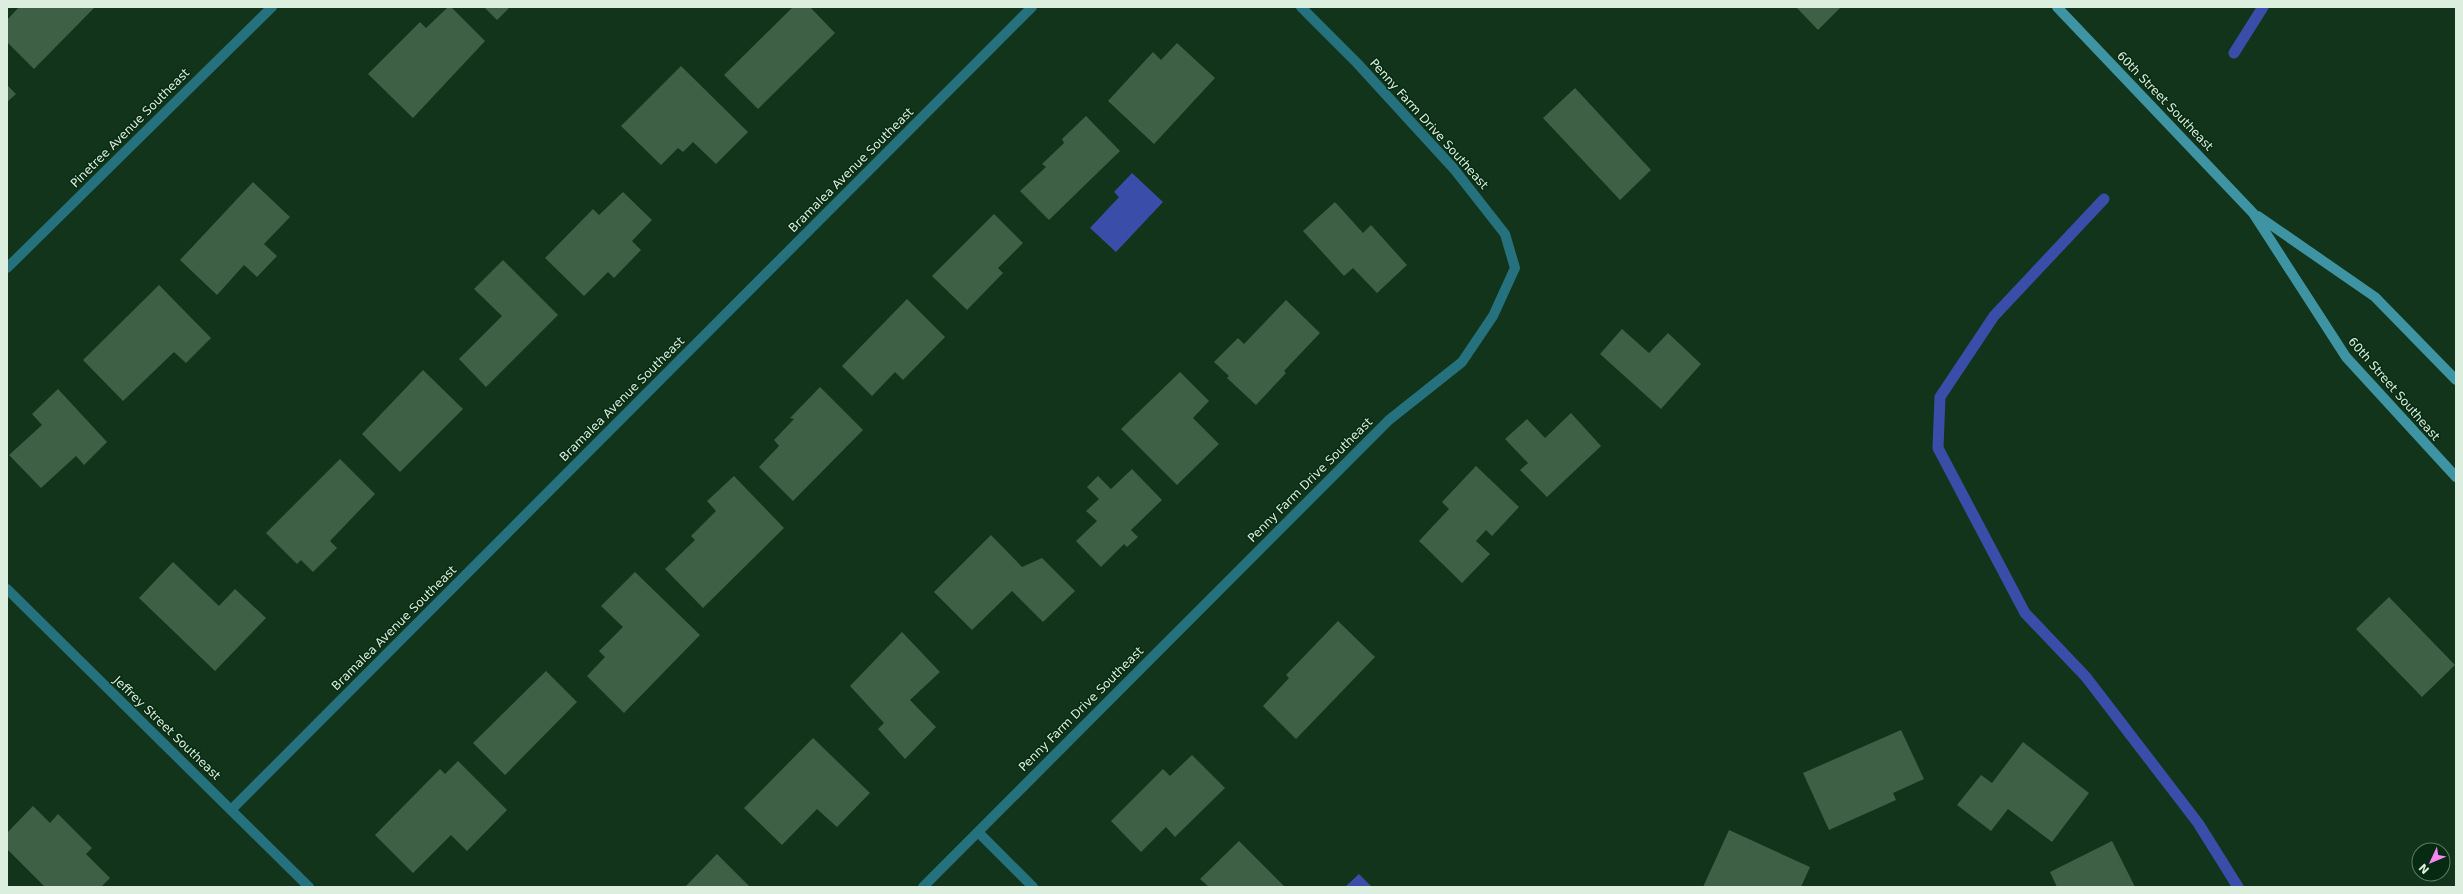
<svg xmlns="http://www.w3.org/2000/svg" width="2463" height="894" font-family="'DejaVu Sans',sans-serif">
  <rect width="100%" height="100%" fill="#12341b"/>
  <path fill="#3a4ea9" d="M1132,173L1163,202L1116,252L1090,228L1119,197L1114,192Z
    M1359,874L1372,887H1345Z"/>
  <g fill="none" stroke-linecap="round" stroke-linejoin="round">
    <path stroke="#3a4ea9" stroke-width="11" d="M2234,53L2263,7
      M2104,199L1994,316L1940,397L1938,448L2025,613L2086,677L2198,823L2238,887"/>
  </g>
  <path fill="#3e6045" d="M19,7H95L34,69L7,42V20Z
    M448,7H451L485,41L413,118L368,74L420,22L426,28Z
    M484,7H510L497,20Z
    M793,7H810L835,33L758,109L724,75Z
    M1796,7H1841L1818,30Z
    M1177,43L1215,78L1154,144L1108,101L1153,52L1161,60Z
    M681,66L748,132L716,164L693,142L683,152L678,148L661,165L621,126Z
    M7,85L16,94L7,102Z
    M1575,88L1651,170L1620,200L1543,118Z
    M1086,116L1120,151L1049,220L1020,191L1046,167L1042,164L1064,143L1062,139Z
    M253,182L290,217L264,244L277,256L257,277L244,265L217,295L180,260Z
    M623,192L652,220L632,241L641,250L614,278L608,272L584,296L545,258L593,209L599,215Z
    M1335,202L1363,233L1371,225L1407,265L1377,293L1353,268L1344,276L1303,231Z
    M994,214L1023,243L998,268L1003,273L967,310L932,276Z
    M503,260L558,315L486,387L459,359L502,316L474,289Z
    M159,285L211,338L186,363L174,352L123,401L83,360Z
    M907,299L945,337L903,380L895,372L872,396L842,366Z
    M1286,300L1320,333L1284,371L1286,373L1256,405L1227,378L1229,376L1214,362L1238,338L1244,344Z
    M1622,329L1649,353L1668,333L1701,364L1661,409L1600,354Z
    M423,370L463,409L400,472L362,434Z
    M1180,372L1209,401L1193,418L1219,444L1177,485L1121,429Z
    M820,387L863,430L793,501L759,467L779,446L774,440L794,419L790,418Z
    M58,389L107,442L84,465L76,456L41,488L9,455L42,425L32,414Z
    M1571,413L1601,446L1547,497L1520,470L1528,463L1505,439L1527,419L1545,438Z
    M340,459L375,494L330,541L337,548L313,572L301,560L297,564L266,533Z
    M1476,466L1519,507L1492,536L1486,530L1476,541L1490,554L1462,583L1419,541L1449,509L1442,502Z
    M1132,469L1162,500L1131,530L1138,537L1127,547L1124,544L1101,567L1076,541L1097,521L1086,511L1099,499L1087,487L1098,476L1111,489Z
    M734,476L784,528L703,608L665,569L695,540L691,536L716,511L707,501Z
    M991,535L1022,567L1042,558L1075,591L1043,622L1012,591L972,630L934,592Z
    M173,562L219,606L235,589L266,618L215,671L139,598Z
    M635,572L700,635L624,713L587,676L605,657L599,651L623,627L601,606Z
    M2389,597L2455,665L2422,697L2356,629Z
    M1338,621L1375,657L1296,739L1263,706L1289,678L1286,675Z
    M902,632L940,672L910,700L936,727L905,759L878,729L884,723L850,686Z
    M546,671L577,702L505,775L473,743Z
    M1901,730L1924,779L1893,793L1896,800L1829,830L1803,773Z
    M813,738L870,793L837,827L817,809L782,845L744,808Z
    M2023,742L2089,793L2052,842L2008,809L1991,831L1957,805L1981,775L1992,783Z
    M1192,755L1225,788L1175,837L1166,827L1141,852L1111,821L1163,769L1170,776Z
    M458,761L507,810L467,851L451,835L413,873L375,835L440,769L445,774Z
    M33,806L50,823L58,814L92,848L86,854L110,878L101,887H45L7,849V833Z
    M1729,830L1810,867L1801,887H1703Z
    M1239,841L1285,887H1209L1200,879Z
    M2112,841L2135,887H2057L2050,872Z
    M717,854L750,887H685Z"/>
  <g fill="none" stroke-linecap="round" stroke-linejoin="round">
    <path stroke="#25717e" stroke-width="10" d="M7,268L272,7
      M7,589L309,887
      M232,809L1032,7
      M978,832L1033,887
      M923,887L1389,420L1462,362L1493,316L1515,268L1505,234L1454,169L1357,63L1301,7"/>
    <path stroke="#3e94a2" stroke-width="10" d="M2057,7L2253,213L2346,357L2456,477
      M2258,216L2375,297L2456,380"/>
  </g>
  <g text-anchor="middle" stroke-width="3" stroke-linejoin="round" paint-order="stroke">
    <g font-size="12" fill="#dcefdf" stroke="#072a12">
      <text transform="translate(2165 101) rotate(46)" y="4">60th Street Southeast</text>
      <text transform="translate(1429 124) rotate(48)" y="4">Penny Farm Drive Southeast</text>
      <text transform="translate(130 128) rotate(-45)" y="4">Pinetree Avenue Southeast</text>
      <text transform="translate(851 170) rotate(-45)" y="4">Bramalea Avenue Southeast</text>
      <text transform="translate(2394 389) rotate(49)" y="4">60th Street Southeast</text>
      <text transform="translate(622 399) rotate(-45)" y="4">Bramalea Avenue Southeast</text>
      <text transform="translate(1310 480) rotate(-45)" y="4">Penny Farm Drive Southeast</text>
      <text transform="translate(394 628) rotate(-45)" y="4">Bramalea Avenue Southeast</text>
      <text transform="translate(1081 709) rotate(-45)" y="4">Penny Farm Drive Southeast</text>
      <text transform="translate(167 728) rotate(44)" y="4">Jeffrey Street Southeast</text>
    </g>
  </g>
  <rect width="2463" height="894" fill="none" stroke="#dcefdf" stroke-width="16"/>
  <g transform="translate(2431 862) rotate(226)"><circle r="19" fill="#072a12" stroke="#5c7964"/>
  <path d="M0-3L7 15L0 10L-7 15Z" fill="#f688ed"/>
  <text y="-6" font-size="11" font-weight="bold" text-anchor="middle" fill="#dcefdf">N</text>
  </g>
</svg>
